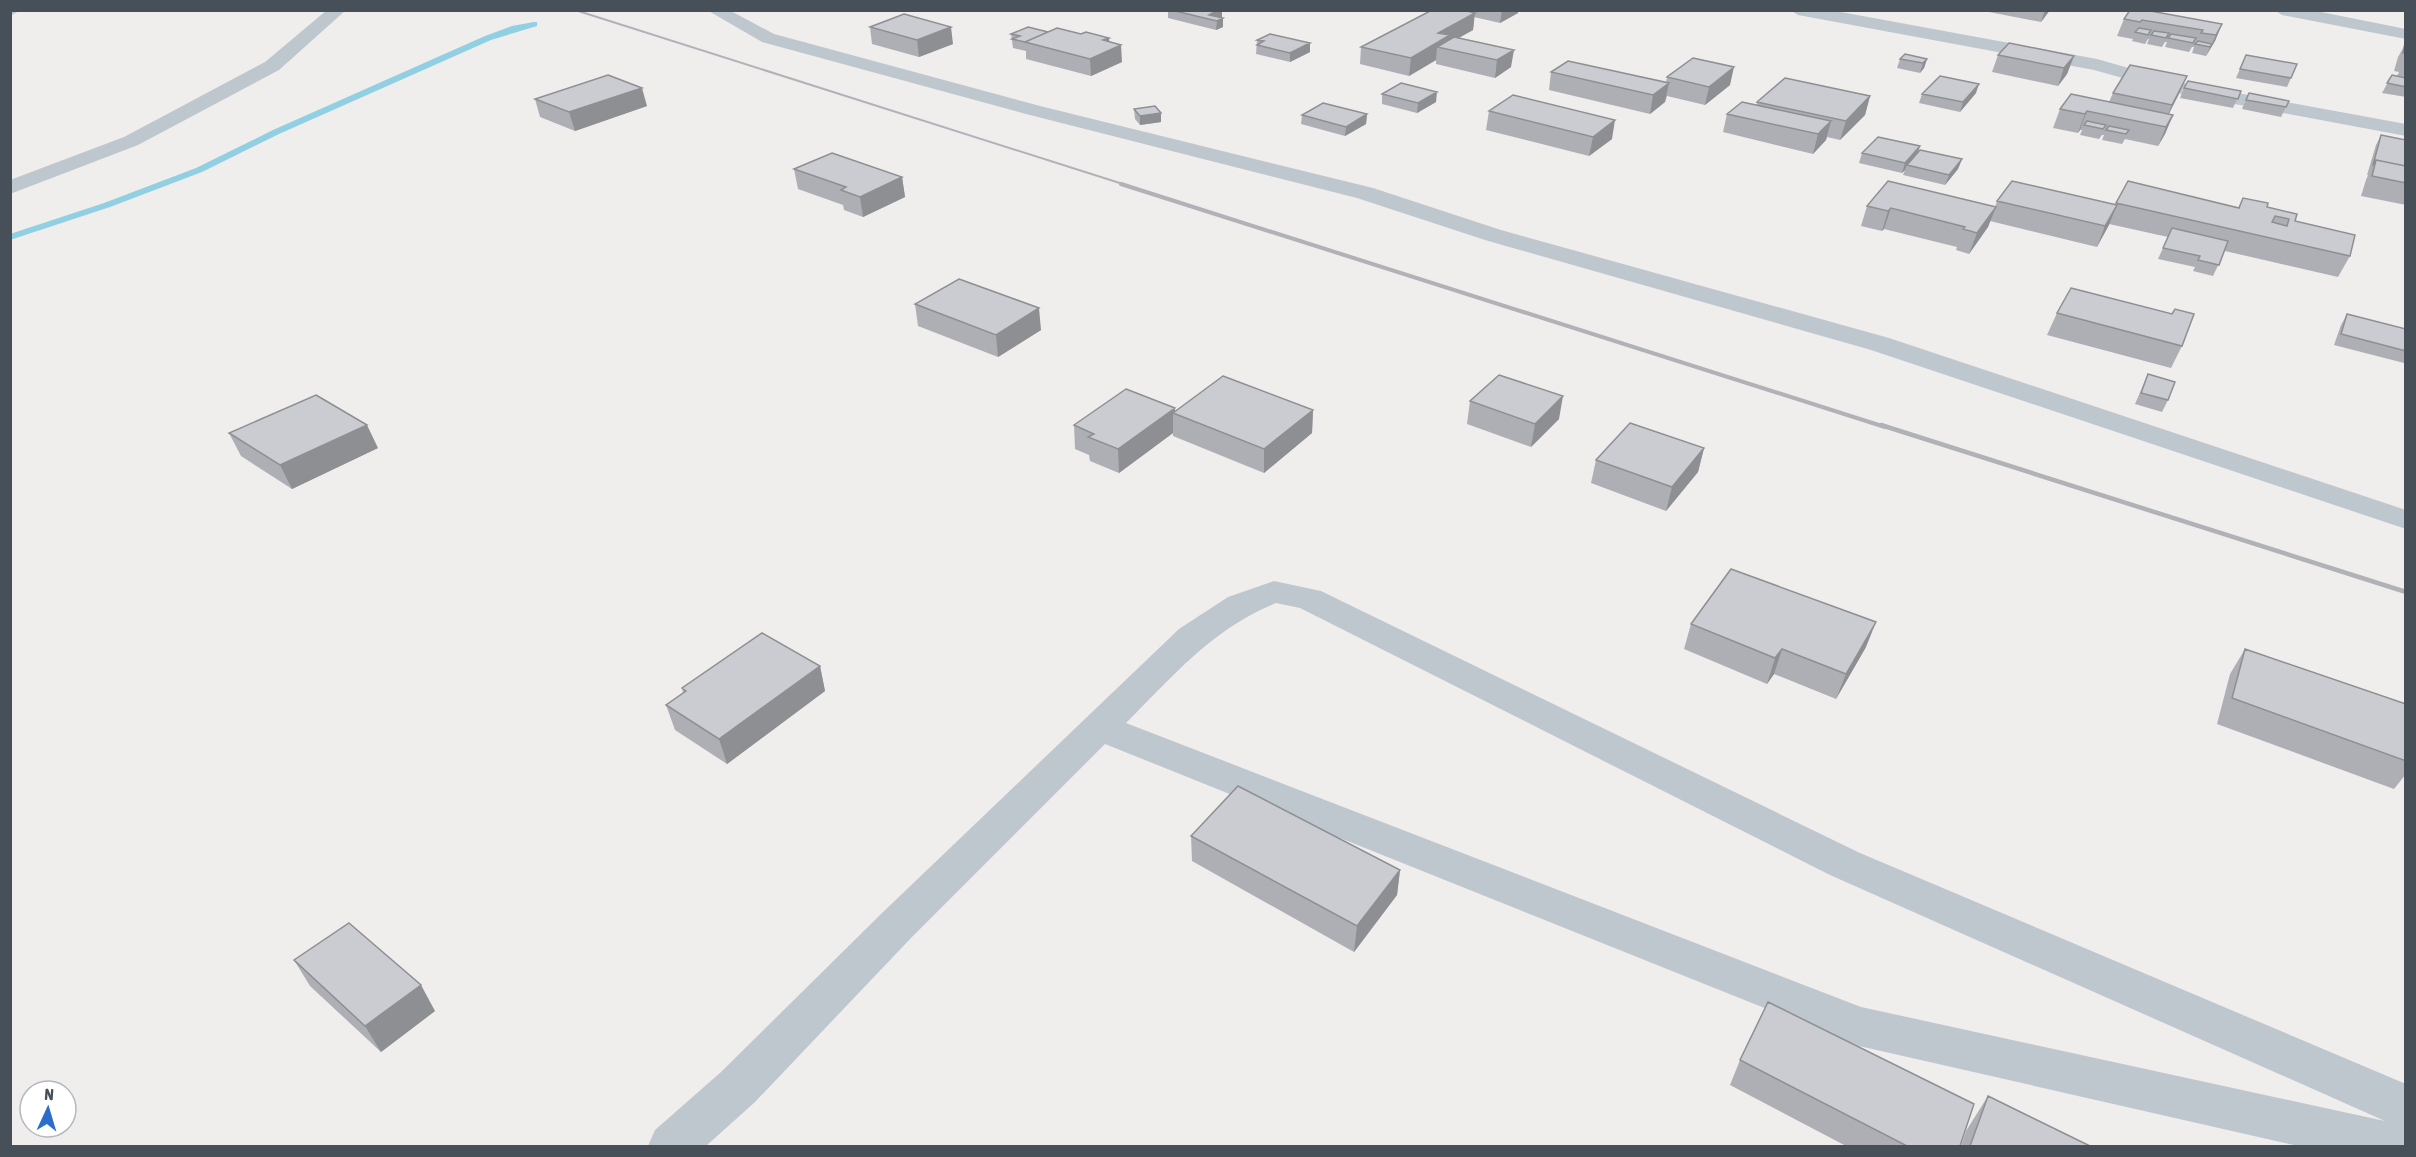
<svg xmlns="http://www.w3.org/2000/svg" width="2416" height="1157" font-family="'Asap Condensed',sans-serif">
  <rect width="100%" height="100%" fill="#f0eded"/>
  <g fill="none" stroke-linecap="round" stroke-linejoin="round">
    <path fill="#91cfe2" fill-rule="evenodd" d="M534,22H537V26L491,40L279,134L202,172L110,207L10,240V234L104,203L196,168L273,130L485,36L512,26Z"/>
    <path fill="#bfc7ce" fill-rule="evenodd" d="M10,10H21L10,16Z
      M327,10H346L279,70L138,145L10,194V180L124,137L265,62Z
      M707,10H729L774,34L1040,106L1373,188L1501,230L1889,338L2406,510V529L1871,350L1485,240L1357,198L1026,114L762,42Z
      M1790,10H1830L2097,59L2178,82L2406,124V136L2176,93L2094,70L1798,15Z
      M2274,10H2311L2406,29V39L2282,15Z
      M1274,581L1321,591L1860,853L2406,1084V1146H2298L1859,1046L1105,744L911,938L755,1102L706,1146H648L655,1130L721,1072L881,914L1179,629L1228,597ZM1276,603L1300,608L1830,875L2385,1121L1861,1007L1126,723C1173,676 1213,628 1276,603Z"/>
    <path stroke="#b0b2b7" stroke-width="2" d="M575,10L1126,185"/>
    <path stroke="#b0b2b7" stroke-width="4" d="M1121,184L1885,427"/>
    <path stroke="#b0b2b7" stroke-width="4.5" d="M1881,425L2406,592"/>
  </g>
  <path fill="#aeafb4" d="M1168,10H1222L1221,18H1223V27L1216,30L1168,18Z
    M1432,10H1518V13L1500,23L1474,17L1473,30L1459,38L1511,67L1495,78L1436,64V60L1409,76L1360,64L1361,47Z
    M1979,10H2050L2041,22Z
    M2124,19L2222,24L2215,41L2206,56L2192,53L2194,47H2192L2189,52L2165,47L2167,42H2165L2162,47L2147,44L2149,39H2148L2145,44L2132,41L2133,39L2117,36Z
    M870,27L953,44L919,57L872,44Z
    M1048,32L1109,42L1122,62L1091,76L1026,59V51L1013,48L1011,34Z
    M1257,40L1310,52L1290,62L1256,54Z
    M2406,43V97L2382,93L2392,75L2397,76L2399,72L2394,71L2398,57Z
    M1998,55L2074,56L2067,74L2058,86L1992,72Z
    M2246,55L2291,78L2287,87L2236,78Z
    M1900,59H1927L1924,68L1920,73L1897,68Z
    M1551,72L1666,83L1667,77L1730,85L1705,105L1667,96L1665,102L1650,114L1549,90Z
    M2187,76L2169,114L2173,115L2165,134L2158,146L2125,139L2122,144L2102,140L2104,135H2102L2099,139L2080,135L2082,130H2080L2078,133L2053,128L2060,109L2109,102L2113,93Z
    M2184,88L2241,91L2233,108L2180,98Z
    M1976,93L1960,112L1919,103L1922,94Z
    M2249,93L2289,101L2281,117L2242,109Z
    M1382,94L1436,102L1417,113L1382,104Z
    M1870,96L1865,115L1840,140L1827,137L1826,140L1813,154L1723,132L1727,114L1757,105V102Z
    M535,99L647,106L575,131L540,117Z
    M1134,109L1161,122L1140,125L1135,119Z
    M1489,111L1612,139L1589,156L1486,130Z
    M1367,114L1366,124L1345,136L1301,124L1302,115Z
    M2381,135L2406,140V205L2361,196L2366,180L2368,175H2367L2376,145Z
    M1918,151L1962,159L1958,169L1945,185L1903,175L1905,170L1902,173L1859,163L1862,153Z
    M794,169L902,177L905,197L863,217L844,210L843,205L798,189Z
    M2128,181L2238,208L2243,198L2267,207L2295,221L2350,256L2338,277L2225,251L2213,276L2193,271L2195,267L2158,259L2168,237L2109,224L2097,247L1990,221L1988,227L1969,254L1956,250L1957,247L1884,229L1882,231L1861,226L1867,206L1995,207L1997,201L2116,204Z
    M915,304L1041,330L998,357L918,326Z
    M2057,313L2172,314L2182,346L2171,368L2047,335Z
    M2347,314L2406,329V361L2404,363L2334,345L2341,325Z
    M2148,374L2168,400L2162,412L2135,404Z
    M1470,401L1559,419L1531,447L1467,424Z
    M1313,410L1312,433L1264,473L1173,436V433L1119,473L1090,461L1089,455L1075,449L1074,425L1175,411Z
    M229,433L378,448L292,489L241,456Z
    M1704,448L1698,472L1666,511L1591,483L1596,460Z
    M1691,624L1866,647L1836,699L1774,674L1767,684L1684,649Z
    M2245,649L2406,704V774L2394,789L2217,724L2230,674Z
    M820,666L825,691L727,764L675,730L666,705L683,693L682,688Z
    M1191,836L1400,870L1397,895L1354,952L1192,861Z
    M294,960L435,1011L381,1052L310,986Z
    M1740,1060L1960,1146H1846L1730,1085Z
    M1988,1096L2090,1146H1961L1966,1131Z"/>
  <path fill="#8d8f92" d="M1218,10H1222V18L1209,15Z
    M1467,10H1471L1470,15L1475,13L1473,30L1449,43L1437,47L1436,60L1409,76L1411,58L1438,33L1466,18Z
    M1502,10H1518V13L1500,23Z
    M2045,10H2050L2041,22Z
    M1223,18V27L1216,30L1217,21Z
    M2222,24L2215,41L2206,56L2216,35Z
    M951,27L953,44L919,57L917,40Z
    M1109,38L1110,50L1121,45L1122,62L1091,76L1090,59L1103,40Z
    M1310,43V52L1290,62V53Z
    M1514,50L1511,67L1495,78L1497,60Z
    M2074,56L2067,74L2058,86L2064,68Z
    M1927,59L1924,68L1920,73L1923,63Z
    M1734,67L1730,85L1705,105L1709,87Z
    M2187,76L2179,94L2164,123L2172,105Z
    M1669,83L1665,102L1650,114L1653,95Z
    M1979,84L1976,93L1960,112L1963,102Z
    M642,88L647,106L575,131L569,112Z
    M1437,92L1436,102L1417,113L1418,103Z
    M1870,96L1865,115L1840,140L1846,121Z
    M2087,111L2080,130L2078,133L2085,114Z
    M1161,113V122L1140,125V116Z
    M1367,114L1366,124L1345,136L1346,127Z
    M2173,115L2165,134L2158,146L2166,127Z
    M1615,120L1612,139L1589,156L1593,137Z
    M1831,121L1826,140L1813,154L1818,134Z
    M1920,146L1917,156L1907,165L1905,170L1902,173L1905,163Z
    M1962,159L1958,169L1945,185L1949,175Z
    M902,177L905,197L863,217L860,197Z
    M2117,205L2109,225L2097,247L2105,226Z
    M1996,207L1988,227L1969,254L1977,233Z
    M1891,208L1884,229L1882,231L1888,211Z
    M1039,308L1041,330L998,357L996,335Z
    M1563,396L1559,419L1531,447L1535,424Z
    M1175,408V414L1173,413V433L1119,473L1118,449Z
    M1313,410L1312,433L1264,473V449Z
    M367,425L378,448L292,489L280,465Z
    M1704,448L1698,472L1666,511L1672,487Z
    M1876,622L1866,647L1836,699L1846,674Z
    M1782,649L1774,674L1767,684L1775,658Z
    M820,666L825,691L727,764L719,739Z
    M1400,870L1397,895L1354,952L1357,926Z
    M421,985L435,1011L381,1052L365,1026Z"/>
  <path fill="#caccd1" stroke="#8d8f92" stroke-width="1.5" fill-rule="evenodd" d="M1171,10H1218L1209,15L1223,18L1217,21Z
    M1432,10H1463L1475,13L1438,33L1450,35L1411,58L1361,47Z
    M2130,10H2145L2222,24L2216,35L2201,33L2203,30L2142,20L2140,22L2124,19Z
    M904,14L951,27L917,40L870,27Z
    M1028,27L1048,32L1025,42L1012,39L1020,36L1011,34Z
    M1057,28L1081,34L1086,32L1109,38L1103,40L1121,45L1090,59L1025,42Z
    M2139,28L2151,30L2148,35L2135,32Z
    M2154,31L2169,33L2166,38L2151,35Z
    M1270,34L1310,43L1290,53L1257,45L1264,41L1257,40Z
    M2171,34L2196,38L2193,43L2168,38Z
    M1454,37L1514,50L1497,60L1437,47Z
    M2198,41L2212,44L2210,47L2195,44Z
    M2009,43L2074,56L2064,68L1998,55Z
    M2405,43H2406V53H2403Z
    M1905,54L1927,59L1923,63L1900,59Z
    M2246,55L2297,64L2291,78L2240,69Z
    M1693,58L1734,67L1709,87L1667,77Z
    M1568,61L1669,83L1653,95L1551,72Z
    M2130,65L2187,76L2172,105L2113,93Z
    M608,75L642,88L569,112L535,99Z
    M2392,75L2406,78V87L2387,83Z
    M1940,76L1979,84L1963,102L1922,94Z
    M1785,78L1870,96L1846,121L1757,102Z
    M2188,81L2241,91L2238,99L2184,88Z
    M1401,83L1437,92L1418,103L1382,94Z
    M2249,93L2289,101L2286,107L2246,100Z
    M2071,94L2173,115L2166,127L2087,111L2085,114L2060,109Z
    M1513,95L1615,120L1593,137L1489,111Z
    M1742,102L1831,121L1818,134L1727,114Z
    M1323,103L1367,114L1346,127L1302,115Z
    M1155,106L1161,113L1140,116L1134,109Z
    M2087,121L2106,125L2103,129L2084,125Z
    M2109,126L2129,130L2126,134L2106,130Z
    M2381,135L2406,140V166L2376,160L2374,165H2373Z
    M1878,137L1920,146L1905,163L1862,153Z
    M1920,150L1962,159L1949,175L1907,165Z
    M832,153L902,177L860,197L841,190L846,187L794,169Z
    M2376,160L2406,166V183L2372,176Z
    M1888,181L1996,207L1977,233L1963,229L1965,227L1891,208L1888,211L1867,206Z
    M2012,181L2117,205L2105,226L1997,201Z
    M2128,181L2239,208L2243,198L2268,203L2267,207L2297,214L2295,221L2355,235L2350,256L2116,203ZM2275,216L2289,219L2287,226L2272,222Z
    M2172,228L2228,241L2219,265L2198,260L2200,256L2163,248Z
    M959,279L1039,308L996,335L915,304Z
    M2071,288L2172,314L2175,309L2194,314L2182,346L2057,313Z
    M2347,314L2406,329V351L2341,334Z
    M2148,374L2175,382L2168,400L2141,393Z
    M1499,375L1563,396L1535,424L1470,401Z
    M1223,376L1313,410L1264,449L1173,413Z
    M1126,389L1175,408L1118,449L1088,437L1094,434L1074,425Z
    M316,395L367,425L280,465L229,433Z
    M1630,423L1704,448L1672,487L1596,460Z
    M1731,569L1876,622L1846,674L1782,649L1775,658L1691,624Z
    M762,633L820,666L719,739L666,705L686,691L682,688Z
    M2245,649L2406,704V761L2232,698Z
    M1238,786L1400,870L1357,926L1191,836Z
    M349,923L421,985L365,1026L294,960Z
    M1768,1002L1974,1104L1960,1146H1907L1740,1060Z
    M1988,1096L2090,1146H1970Z"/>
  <rect width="2416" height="1157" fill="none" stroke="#475058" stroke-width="24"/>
  <g transform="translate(48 1109) rotate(4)"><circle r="28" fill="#ffffff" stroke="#b5b9bc" stroke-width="1.5"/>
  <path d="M0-4.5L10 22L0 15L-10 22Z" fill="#2c6dcb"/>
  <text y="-9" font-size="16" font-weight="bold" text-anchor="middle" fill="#475058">N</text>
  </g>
</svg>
